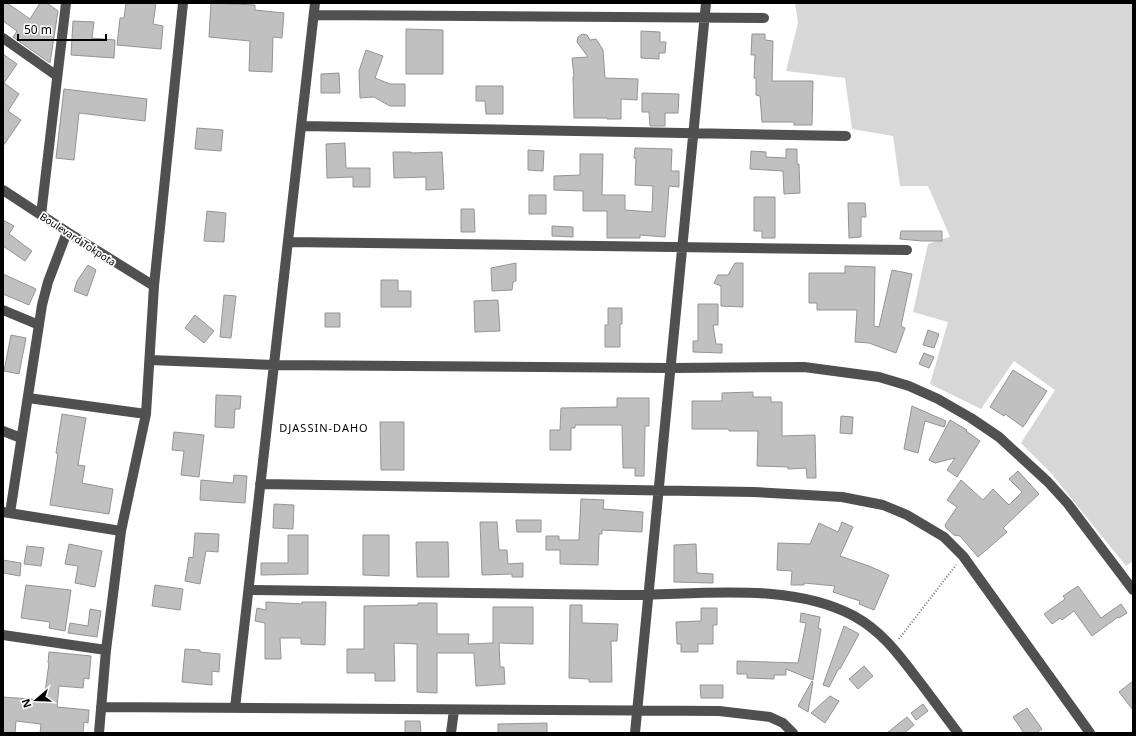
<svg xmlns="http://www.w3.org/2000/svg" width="1136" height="736" font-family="'Noto Sans',sans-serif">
  <rect width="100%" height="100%" fill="#fff"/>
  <path fill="#d7d7d7" d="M795,3H1133V561L1126,566L1050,472L1021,443L1055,390L1014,361L981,409L930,384L948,322L913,312L928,244L950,237L928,186H900L893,136L852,129L845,78L786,71L798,23Z"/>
  <path fill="#c0c0c0" stroke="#949494" d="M3,3H7L30,19L40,3H47L58,11L50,63L13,37L17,31L3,21Z
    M126,3H156L153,24L163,26L161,49L117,45L120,18H124Z
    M211,3L255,5V10L284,13L282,38L273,37L272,72L249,71L250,41L209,37Z
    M73,21L94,22L92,38L115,40L114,58L71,55Z
    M406,29L443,30V74H406Z
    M641,31L660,32V42H666L665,53H659V59L641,58Z
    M582,34L587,35L590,40L596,39L603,50L605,78L638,79L637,100L621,99V119H607V118H574L573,77H574L572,58L588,57L577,42L578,37Z
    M752,34H765V40L773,41L772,81H813L812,125H794V122H762L760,96L756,95V78H754L755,55H751Z
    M366,50L383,56L375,78L390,84H405V106H390L374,97L360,98L359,71Z
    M3,54L17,64L4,83L19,94L8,111L21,120L3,146Z
    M339,73L340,93H321V74Z
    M476,86H503V114H486L485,101H476Z
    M64,89L147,99L145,121L79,113L74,160L56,158Z
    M642,93L679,94L678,113H665V126H650L649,112H642Z
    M197,128L223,130L221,151L195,149Z
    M345,143L346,168H370V187H353V177L327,178L326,144Z
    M635,148L672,149L671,171H679V187L669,186L665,237L640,235V238H607V211H583V191L554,190V176L580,175V154H603L602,195H625V210L652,212L653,186L635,185L636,158H634Z
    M786,149H797V164H799L800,193L784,194L783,171L750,169L751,151L766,152V157L786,158Z
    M528,150L544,151L543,171L528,170Z
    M393,152H411V153L442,152L444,189L426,190V177L394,178Z
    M529,195H546V214H529Z
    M754,197H775V238H762V231H754Z
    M848,203H865L866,217H861V237L849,238Z
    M461,209H474L475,232H461Z
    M207,211L226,213L224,242L204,241Z
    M3,220L14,226L9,234L32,251L25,261L3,246Z
    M552,226L573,227V237L552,236Z
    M901,231H942V241H922L900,239Z
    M516,263V281L513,282L512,290L492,291L491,268Z
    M735,263H743V307L721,306V286L714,283L718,275H728Z
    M88,265L96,270L87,296L74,291L77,281Z
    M845,266L875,267L874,326L879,327L892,270L912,274L901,326L905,328L896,353L869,343L855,342L857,310H817V303H809V273H845Z
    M3,274L36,289L29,305L3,294Z
    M381,280H398V291H411V307H381Z
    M224,295L236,296L231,338L220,337Z
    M498,300L500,331L475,332L474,301Z
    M698,304H718V325H713L716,344H722V353L693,352V341H698Z
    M608,308H622V324H620V347H605V325H608Z
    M325,313H340V327H325Z
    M195,315L214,331L204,343L185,328Z
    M928,330L939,334L934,348L923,345Z
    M11,335L26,338L19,374L4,371Z
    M924,353L934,357L929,368L919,364Z
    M1013,370L1047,391L1023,427L1005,414L1004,416L990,407Z
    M753,392V397H771V402H782V436L815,435L816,478H807L806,468L788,469V467L757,466L758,431H729V429H692V401H722V393Z
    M216,395L241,396L240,409H235L234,428L215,427Z
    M617,398H649V426H645L644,476H635V468H623L622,425H575V428H571V450H550V430H560L561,408L617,407Z
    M912,406L946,421L944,427L925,421L918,453L904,449Z
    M62,414L86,418L78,465L85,466L82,483L113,489L109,514L50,505L58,454L56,453Z
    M841,416L853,417L852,434L840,433Z
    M950,420L967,430L966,431L980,441L957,477L947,470L955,458L935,463L929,460Z
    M380,422H404V470H381Z
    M174,432L204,435L199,477L181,475L184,451L172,450Z
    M1018,471L1039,494L1003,528L1007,532L978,557L960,536L954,535L946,528L945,525L957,507L947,500L961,480L983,500L993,489L1009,505L1022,492L1009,479Z
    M234,475L247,476L245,503L200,500L201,480L233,483Z
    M581,499L604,500L603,509L643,512L642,532L602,530V534H599L598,565L560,564V550H546V536H559V540H579Z
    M274,504L294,505L293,529L273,528Z
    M516,520H541V532H517Z
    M480,522H497L499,550H507L508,564L523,563V577H512V574L482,575Z
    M842,522L853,527L840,556L869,566L889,575L874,610L859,604L860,601L833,592L835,586L804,583V585H791L792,571L777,570L778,543L810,544L819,523L838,532Z
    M195,533L219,534L218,552L206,551L200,584L185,581L189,557L193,558Z
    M288,535H308V574L261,575V563H288Z
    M363,535H389V576L363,575Z
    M416,542H448L449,577H417Z
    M69,544L102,551L95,587L75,583L78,566L65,564Z
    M696,544L697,573L713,574V583L674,582V545Z
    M27,546L44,548L41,566L24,564Z
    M3,560L21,563L20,576L3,573Z
    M26,585L71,590L65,631L49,628L50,622L21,618Z
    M155,585L183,589L180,610L152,606Z
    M1078,586L1101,618L1121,604L1127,613L1119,618L1118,617L1092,636L1074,611L1062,620L1060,618L1052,624L1044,614L1065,599L1063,596Z
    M266,602L302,604V602H326L325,645L301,644V638H280L281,659H265V623L255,621L257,608L266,610Z
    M418,603H437V634H469L468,644L493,643V607H533V644L499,643L500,667H504L505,684L476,686L474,653H437V693L417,692V644L394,643L395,681H375V673H347V649H364V606L418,605Z
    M570,605H582V623L618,624L617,641H611L612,682H589V679L569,678Z
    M701,608H717V625H713V644H698V652H681V644H677L676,622L701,621Z
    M90,609L101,611L97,637L68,633L70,623L88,626Z
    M801,613L820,617L818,628L821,629L813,680L786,669V675H774V679L747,678V674H737V661L798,663L806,623L800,622Z
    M844,626L859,634L840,669L839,668L829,687L823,685Z
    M185,649L200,650V652L220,654L219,672L212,671V685L182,682Z
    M49,652L91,656L89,679L84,678L83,688L59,686L57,707L89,710L88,723L84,722L83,733H40L41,724L16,721L15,733H3V697L44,700L49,663H48Z
    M864,666L873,676L858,689L849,679Z
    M812,681L813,682L808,712L798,706Z
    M1133,681V710L1119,692Z
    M700,685H723V698H701Z
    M830,696L839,701L825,723L811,713Z
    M923,704L928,711L916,720L911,713Z
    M1027,708L1042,729L1036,733H1024L1013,717Z
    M907,717L914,725L904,733H887Z
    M405,721H420L421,733H405Z
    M547,723V733H498V724Z"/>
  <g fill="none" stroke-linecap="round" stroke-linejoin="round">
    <path stroke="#727272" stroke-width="2" stroke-dasharray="1 2" stroke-linecap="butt" d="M899,639L956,565"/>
    <path stroke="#505050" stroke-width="10" d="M314,15L764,18
      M3,38L57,76
      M301,126L846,136
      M3,190L67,232L154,286
      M41,215L66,3
      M288,242L907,250
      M3,310L39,325
      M150,360L274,365L670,368L804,367L879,377L909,386L938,399L971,418L999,437L1048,482L1068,504L1133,590
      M28,398L146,414
      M3,431L21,438
      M260,484L754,492L842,497L883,505L907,515L944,537L963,556L1090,733
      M3,512L121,531
      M10,513L42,305L48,282L67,232
      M249,590C372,591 495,593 619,595C693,596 787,580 854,616C883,632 899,655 919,681C932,698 945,716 958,733
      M3,635L106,650
      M101,707L719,711L770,717L783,723L793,733
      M235,708L315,3
      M99,733L106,650L121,531L146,414L154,286L183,3
      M451,733L454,710
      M635,733L706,3"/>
  </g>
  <g text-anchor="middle" stroke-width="3.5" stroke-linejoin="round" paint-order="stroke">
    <g font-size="10" fill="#000" stroke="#fff">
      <text transform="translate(78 239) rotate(33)" y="4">Boulevard Tokpota</text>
    </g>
    <g font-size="11" letter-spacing="1" fill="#000" stroke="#fff">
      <text x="324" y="432">DJASSIN-DAHO</text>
    </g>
  </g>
  <rect width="1136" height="736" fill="none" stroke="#000000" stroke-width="8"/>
  <g transform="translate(36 700) rotate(251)" stroke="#ffffff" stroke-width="3" paint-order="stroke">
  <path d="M0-3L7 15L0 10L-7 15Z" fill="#000000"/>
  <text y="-6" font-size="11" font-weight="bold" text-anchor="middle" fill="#000000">N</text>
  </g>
  <path d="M18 34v6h88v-6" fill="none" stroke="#000000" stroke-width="2"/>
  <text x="24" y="34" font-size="12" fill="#000000" stroke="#ffffff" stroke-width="3" paint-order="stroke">50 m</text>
</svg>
